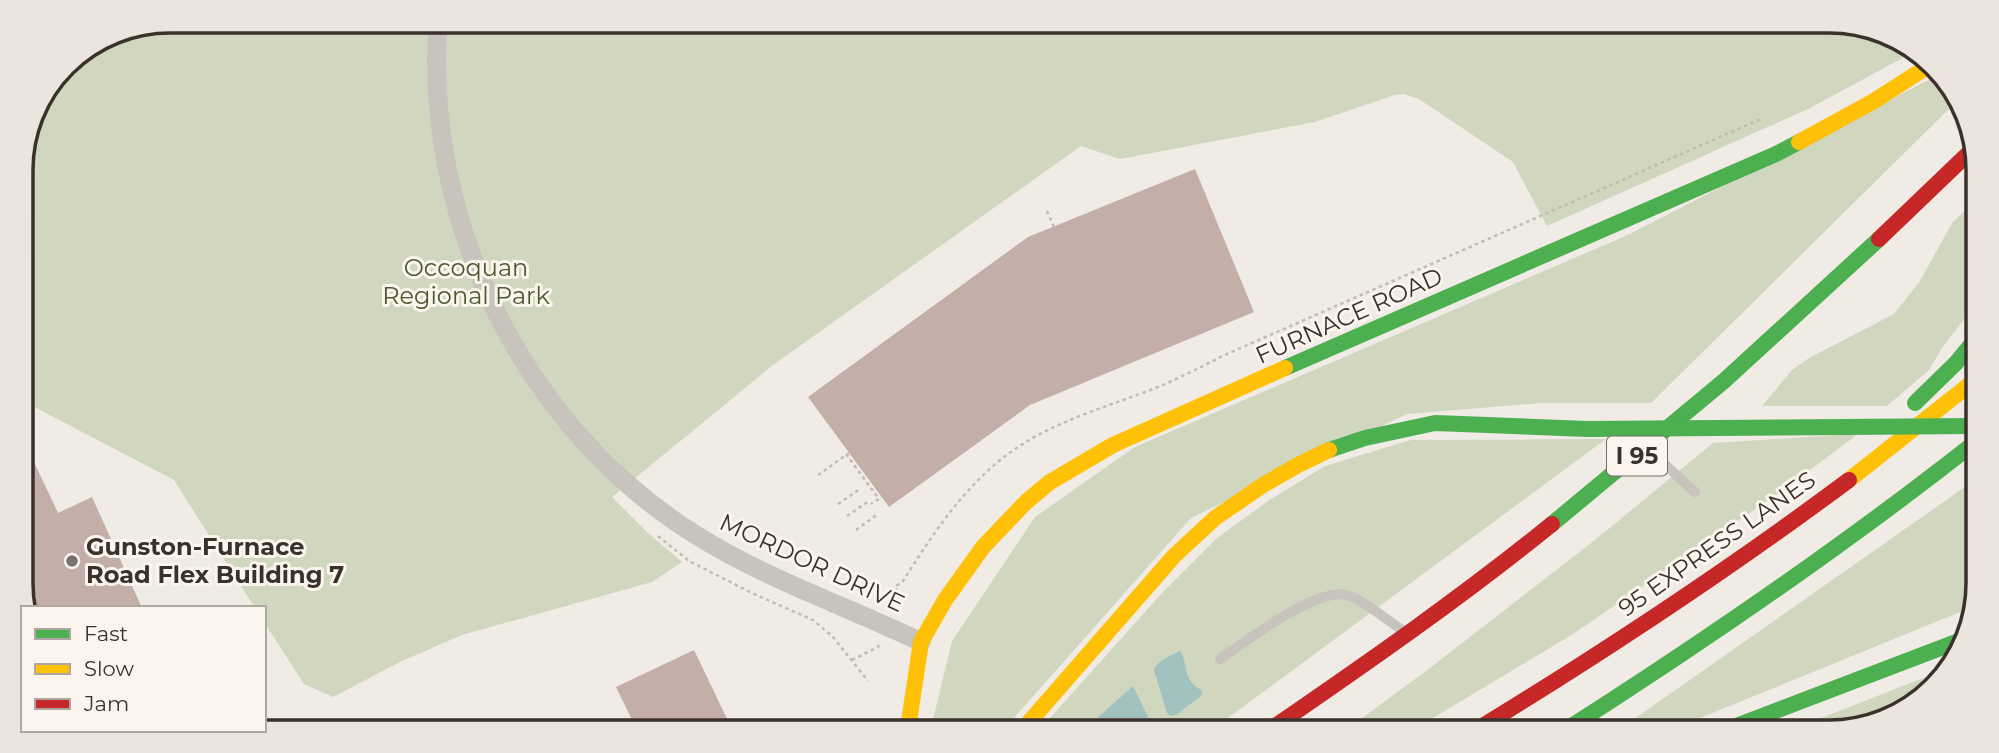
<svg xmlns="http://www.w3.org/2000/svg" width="1999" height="753" font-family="Montserrat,sans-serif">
  <rect width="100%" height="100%" fill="#f0ebe5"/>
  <path fill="#d1d6bf" d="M171,21L1876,29L1912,53L1808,109L1547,226L1513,162L1419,99L1404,94L1395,95L1315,122L1120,159L1081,146L773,365L612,497L649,534L682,562L652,582L462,635L402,661L333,697L304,684L264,622V608H255L174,480L23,401L21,160L37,104L72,58L114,32Z
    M1942,73L1955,103L1651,403H1541L1407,414L1191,518L1005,728H931L952,641L1035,517L1135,447L1630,234Z
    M1976,200L1975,305L1942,348L1929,370L1887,406H1762L1792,370L1809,358L1894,314L1920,281L1952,223Z
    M1858,434L1782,491L1573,634L1413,730H1346L1426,671L1595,540L1713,443Z
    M1606,439L1213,729L1041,728L1162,593L1217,538L1268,501L1325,466L1411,440Z
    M1972,482L1970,608L1668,731H1617Z
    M1941,671L1920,701L1838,732L1788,731Z"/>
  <path fill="#a1c2c1" d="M1180,651C1187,660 1184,675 1193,684C1195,687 1199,688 1202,691L1201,696L1176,715L1171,716L1167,713L1154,670C1157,660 1171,656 1180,651Z
    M1133,686L1154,729L1086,728Z"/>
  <path fill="#c3afa7" d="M1195,169L1254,312L1030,405L889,507L808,397L1028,237Z
    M33,460L58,513L92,497L142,608H24L23,464Z
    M694,650L731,727L635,726L616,687Z"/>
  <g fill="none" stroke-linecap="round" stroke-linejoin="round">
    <path stroke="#c2bbb6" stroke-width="2.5" stroke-dasharray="3.5 3.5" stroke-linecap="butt" d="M1047,211L1054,227
      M846,454L879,499L871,504
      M818,475L849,453
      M838,504L860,489
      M847,516L869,501
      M856,530L878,514
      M658,536L689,561L752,593L813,620L833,637L868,681
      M891,611L898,593L895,587L903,581C929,540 955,500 992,467C1037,427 1089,413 1145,392C1173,382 1200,367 1227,354L1763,118
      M852,660L878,647L879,644"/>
    <path stroke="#c9c3be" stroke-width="10" d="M1651,452L1695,492
      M1220,659C1247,641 1316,587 1347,595C1362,599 1388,621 1402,630"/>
    <path stroke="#c9c3be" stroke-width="19" d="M438,22C423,223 525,429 696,535C766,579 846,606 921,642"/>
    <path stroke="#4caf50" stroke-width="16" d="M1285,368L1776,154L1799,142
      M1915,403L1956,363L1974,341
      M1329,450L1365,438L1435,423L1587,429
      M1552,524L1724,381L1879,239
      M1564,731C1705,641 1842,547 1973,444
      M1723,731L1964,639"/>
    <path stroke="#ffc107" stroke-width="16" d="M1799,142L1874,101L1930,65
      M1849,480L1974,381
      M908,728L921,642L945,600L983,547L1026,502L1050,482L1113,445L1285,368
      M1024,728L1174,556L1215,518L1263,485L1298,465L1329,450"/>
    <path stroke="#c62828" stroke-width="16" d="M1879,239L1975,147
      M1271,729C1367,663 1462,597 1552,524
      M1476,730C1604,652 1728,570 1849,480"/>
    <path stroke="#4caf50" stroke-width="16" d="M1587,429L1973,426"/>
  </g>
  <circle fill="#7a716c" stroke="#fbf5ee" stroke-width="2.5" cx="72" cy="561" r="7"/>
  <g text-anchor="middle" stroke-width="6" stroke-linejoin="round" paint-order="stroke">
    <rect fill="#fbf5ee" stroke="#756b66" stroke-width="2" x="1607" y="436.5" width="60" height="39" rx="5"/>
    <g font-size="23" font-weight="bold" fill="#3b302b">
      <text x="1637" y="464">I 95</text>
    </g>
    <g font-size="24" fill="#4a5a2e" stroke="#fbf5ee">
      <text x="466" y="276">Occoquan<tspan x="466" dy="28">Regional Park</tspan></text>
    </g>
    <g font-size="24" fill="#3b302b" stroke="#fbf5ee">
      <text transform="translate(1349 316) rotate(-24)" y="8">FURNACE ROAD</text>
      <text transform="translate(1717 544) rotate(-35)" y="8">95 EXPRESS LANES</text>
      <text transform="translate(812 563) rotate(25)" y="8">MORDOR DRIVE</text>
    </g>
    <g font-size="24" font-weight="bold" fill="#3b302b" stroke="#fbf5ee" text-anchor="start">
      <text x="86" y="555">Gunston-Furnace<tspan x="86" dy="28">Road Flex Building 7</tspan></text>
    </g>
  </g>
  <path d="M0 0H1999V753H0ZM170 33H1829A137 137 0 0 1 1966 170V583A137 137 0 0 1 1829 720H170A137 137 0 0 1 33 583V170A137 137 0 0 1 170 33Z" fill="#ece5de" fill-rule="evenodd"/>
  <path fill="none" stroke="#3b302b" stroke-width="3.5" d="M170 33H1829A137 137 0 0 1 1966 170V583A137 137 0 0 1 1829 720H170A137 137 0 0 1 33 583V170A137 137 0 0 1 170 33Z"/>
  <rect x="21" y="606" width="245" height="126" fill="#fbf5ee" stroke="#aea6a0" stroke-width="2"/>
  <rect x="35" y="629" width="35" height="10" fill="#4caf50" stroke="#aea6a0" stroke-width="2"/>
  <text x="84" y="641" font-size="21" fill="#3b302b">Fast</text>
  <rect x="35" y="664" width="35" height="10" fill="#ffc107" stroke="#aea6a0" stroke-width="2"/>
  <text x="84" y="676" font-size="21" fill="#3b302b">Slow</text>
  <rect x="35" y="699" width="35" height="10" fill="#c62828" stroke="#aea6a0" stroke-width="2"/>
  <text x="84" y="711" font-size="21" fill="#3b302b">Jam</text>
</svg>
